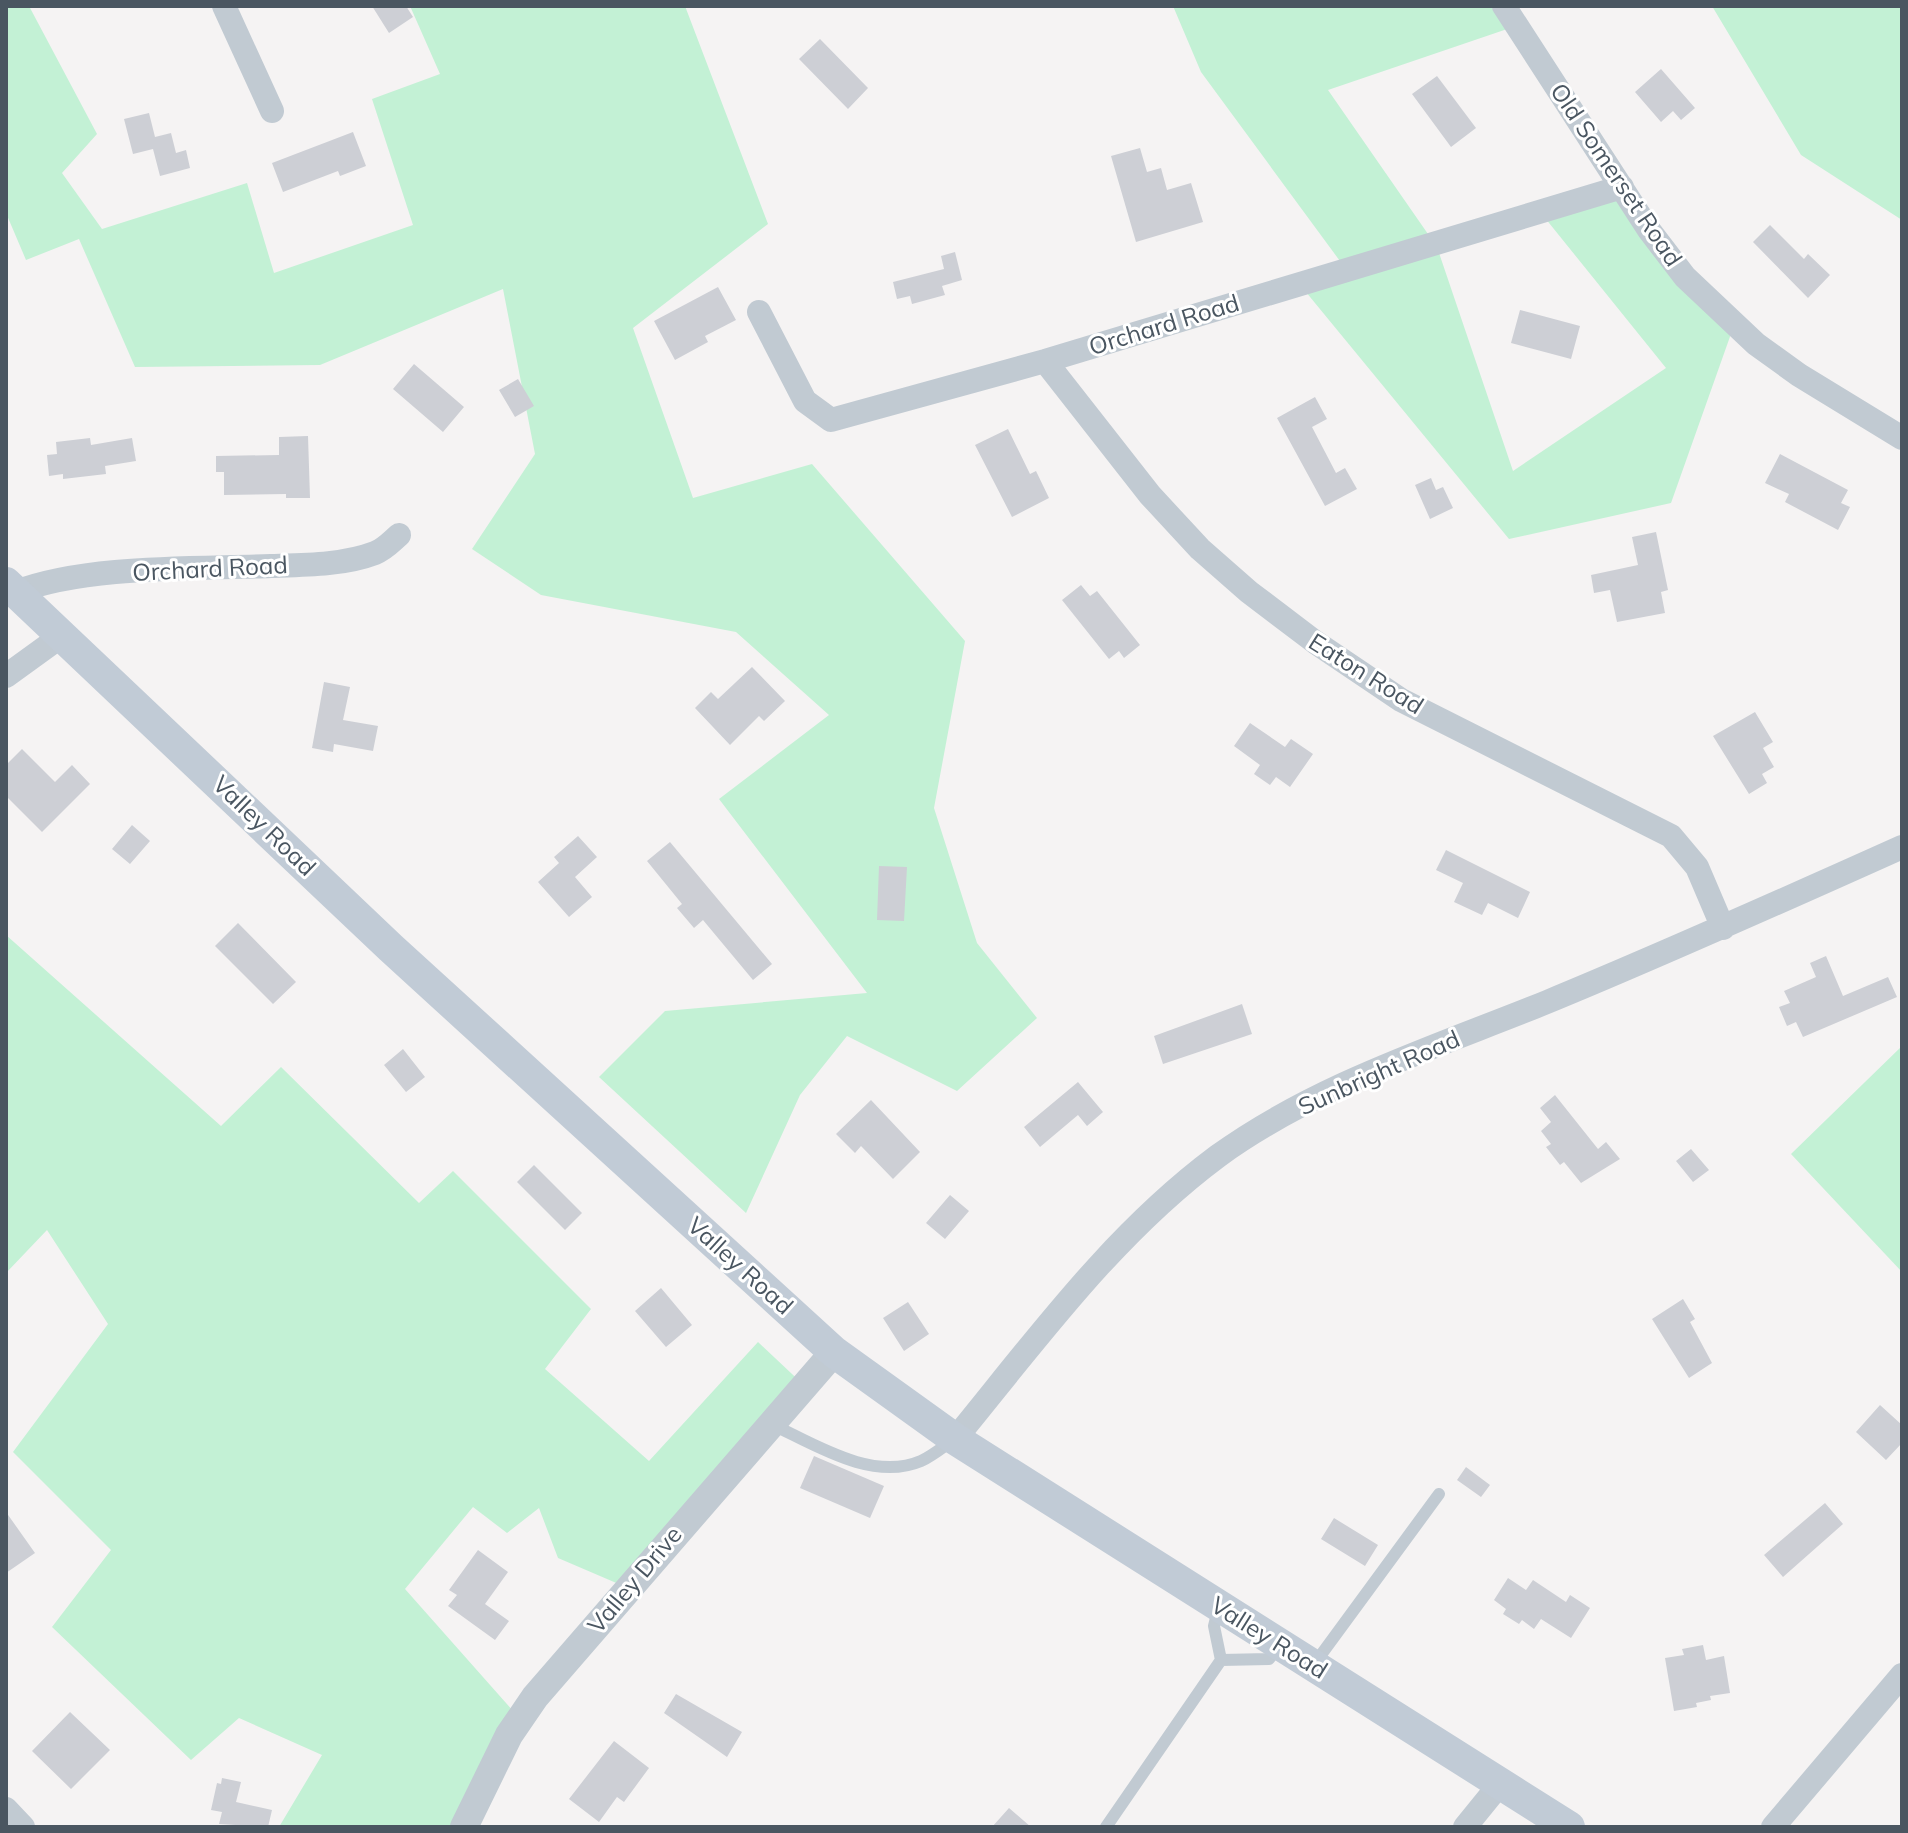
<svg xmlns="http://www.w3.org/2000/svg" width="1908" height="1833" font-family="Mulish,sans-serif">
  <rect width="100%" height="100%" fill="#f5f3f3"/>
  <path fill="#c3f1d5" d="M6,6H29L97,134L62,173L102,229L247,183L274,273L413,225L372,99L440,74L410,6H685L768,224L633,328L693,498L812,464L965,641L934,808L977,943L1037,1018L957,1091L847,1036L800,1095L746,1213L599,1077L665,1011L867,993L719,799L829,715L736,632L541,595L472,549L535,454L503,289L320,365L135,367L79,239L26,260L6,213Z
    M1173,6H1507L1519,25L1328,90L1437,247L1513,471L1666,368L1541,213L1619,196L1732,331L1671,503L1509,539L1301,286L1348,272L1201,72Z
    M1712,6H1902V220L1801,155Z
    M6,935L221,1126L281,1067L419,1203L453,1171L591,1309L545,1369L649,1461L758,1342L809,1390L628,1588L558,1558L539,1508L507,1533L473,1507L405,1589L521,1720L461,1827H279L322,1755L239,1718L191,1760L52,1627L111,1550L13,1452L108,1324L47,1230L6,1273Z
    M1902,1046V1272L1791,1154Z"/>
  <path fill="#cdcfd5" d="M372,6H406L413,17L389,33Z
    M820,39L868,88L848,109L799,59Z
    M1661,69L1695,108L1681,120L1673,111L1661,122L1635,92Z
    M1437,76L1476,128L1451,147L1412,94Z
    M149,113L155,137L171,133L176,153L186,150L190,168L160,176L153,149L133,154L124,119Z
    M353,132L366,166L340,176L338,171L283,192L272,163Z
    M1140,148L1147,172L1161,168L1167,190L1191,183L1203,222L1136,242L1111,156Z
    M1770,225L1804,259L1808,254L1830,275L1808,298L1753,242Z
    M955,252L962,280L942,286L945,295L912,304L910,296L897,299L893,282L944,269L941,256Z
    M718,287L736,320L705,336L708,342L675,360L654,321Z
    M1520,310L1580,326L1571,359L1511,343Z
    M414,364L464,407L443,432L393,389Z
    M518,379L534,406L515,417L499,390Z
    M1315,397L1327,419L1312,427L1336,473L1345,468L1357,489L1325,506L1277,418Z
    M1008,429L1030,474L1036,471L1049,498L1012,517L975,445Z
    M308,436L310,498H286V494L224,495V472H216V456L279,455V437Z
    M90,438L91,445L132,438L136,461L105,466L106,474L63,479V474L49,476L47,455L57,454L56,442Z
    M1780,454L1848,490L1841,503L1850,507L1838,530L1785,502L1789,494L1765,483Z
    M1431,478L1436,490L1443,487L1453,508L1430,519L1415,485Z
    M1656,532L1668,590L1661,592L1665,613L1617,622L1610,590L1594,593L1591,575L1638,565L1632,537Z
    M1081,585L1090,596L1097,591L1140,645L1124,658L1119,651L1109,659L1062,600Z
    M752,667L785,701L764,721L759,716L730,745L695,708L711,692L718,699Z
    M324,682L350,687L343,720L378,726L373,751L334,744L333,752L312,748Z
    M1755,712L1773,742L1763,748L1774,767L1762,774L1767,783L1749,794L1713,736Z
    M1250,723L1285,747L1291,739L1313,754L1290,787L1276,777L1270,785L1254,774L1260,765L1234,746Z
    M22,749L55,782L72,765L90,784L42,832L6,796V765Z
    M132,825L150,841L130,864L112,849Z
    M578,836L597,857L575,877L592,897L569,917L538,882L559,863L554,857Z
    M670,842L772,964L753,980L703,920L694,928L677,908L682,904L647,861Z
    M1446,850L1530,892L1518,918L1488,903L1482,915L1454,902L1463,883L1436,870Z
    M879,866L907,867L904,921L877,920Z
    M238,923L296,982L273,1004L215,946Z
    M1826,956L1843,996L1888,977L1897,997L1803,1037L1796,1022L1787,1026L1779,1007L1790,1003L1784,991L1816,977L1810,963Z
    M1242,1004L1252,1034L1163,1064L1154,1036Z
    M403,1049L425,1077L406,1092L384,1065Z
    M1078,1082L1103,1112L1087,1126L1078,1115L1040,1147L1024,1127Z
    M1555,1095L1598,1149L1606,1142L1620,1159L1581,1183L1564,1162L1560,1165L1546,1147L1551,1144L1541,1131L1551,1122L1540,1108Z
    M871,1100L920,1152L893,1179L861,1146L855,1153L836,1134Z
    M1691,1149L1709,1170L1693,1182L1676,1161Z
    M534,1165L582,1213L565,1230L517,1182Z
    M950,1195L969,1211L945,1239L926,1223Z
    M661,1288L692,1325L666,1347L635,1311Z
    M1683,1299L1695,1319L1690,1322L1712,1363L1689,1378L1652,1319Z
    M908,1302L929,1334L904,1351L883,1318Z
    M1880,1405L1902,1425V1443L1886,1460L1856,1432Z
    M814,1456L884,1486L870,1518L800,1488Z
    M1466,1467L1490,1485L1481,1497L1457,1480Z
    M1825,1503L1843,1524L1783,1577L1764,1555Z
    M6,1512L35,1553L6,1573Z
    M1334,1518L1378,1545L1365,1566L1321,1539Z
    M478,1550L508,1572L485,1604L509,1621L495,1640L448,1606L457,1595L449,1590Z
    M1508,1578L1526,1590L1533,1580L1566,1602L1570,1595L1590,1608L1571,1638L1541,1619L1534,1629L1522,1620L1519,1624L1503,1614L1506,1609L1494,1600Z
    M1703,1645L1706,1660L1724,1656L1730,1693L1710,1696L1711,1700L1696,1703L1697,1707L1674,1711L1665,1658L1684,1655L1682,1649Z
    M676,1694L742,1732L727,1757L664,1713Z
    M70,1712L110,1750L71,1789L32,1751Z
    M614,1741L649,1768L624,1802L617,1797L599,1822L569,1799Z
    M222,1778L241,1782L236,1802L272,1810L268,1827L219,1824L222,1812L211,1810L217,1783L221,1784Z
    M1009,1808L1031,1827H992Z"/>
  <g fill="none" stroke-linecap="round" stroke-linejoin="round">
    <path stroke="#c1cad2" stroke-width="12" d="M771,1424C814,1444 872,1482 921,1461C932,1456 943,1447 953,1440
      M1218,1610L1214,1626L1221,1660L1269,1659L1280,1645
      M1315,1663L1439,1494
      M1106,1827L1221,1660"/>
    <path stroke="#c1cad2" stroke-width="24" d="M224,6L272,111
      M1504,6L1649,230L1685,277L1756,344L1799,375L1902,438
      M759,312L805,401L831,420L1045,361L1622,187
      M1045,361L1150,495L1200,549L1249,592L1315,642L1401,700L1671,836L1697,867L1723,928
      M16,592C87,565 195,569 271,566C304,565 344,565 375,553C385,549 391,542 399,535
      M6,676L64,634
      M955,1439C1037,1339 1113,1234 1218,1156C1316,1085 1436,1047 1547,1002C1666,953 1784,900 1902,847
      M6,1809L23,1827
      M1465,1827L1500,1784
      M1773,1827L1902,1675"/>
    <path stroke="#c1cad2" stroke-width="28" d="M464,1827L509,1735L535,1697L834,1352"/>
    <path stroke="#c1cbd6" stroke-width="32" d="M6,583L391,948L834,1352L955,1439L1569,1827"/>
  </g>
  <g text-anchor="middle" stroke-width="6" stroke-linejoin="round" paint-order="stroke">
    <g font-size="24" fill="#4a5661" stroke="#fff">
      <text transform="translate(1616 175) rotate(56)" y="8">Old Somerset Road</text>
      <text transform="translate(1164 325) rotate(-17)" y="8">Orchard Road</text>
      <text transform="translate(210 569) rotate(-3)" y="8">Orchard Road</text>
      <text transform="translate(1366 674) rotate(32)" y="8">Eaton Road</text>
      <text transform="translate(264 826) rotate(44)" y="8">Valley Road</text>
      <text transform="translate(1379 1073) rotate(-24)" y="8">Sunbright Road</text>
      <text transform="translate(740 1266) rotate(42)" y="8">Valley Road</text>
      <text transform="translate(635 1580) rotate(-50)" y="8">Valley Drive</text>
      <text transform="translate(1269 1638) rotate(32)" y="8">Valley Road</text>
    </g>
  </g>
  <rect width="1908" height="1833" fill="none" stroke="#4a5661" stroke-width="16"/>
</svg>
